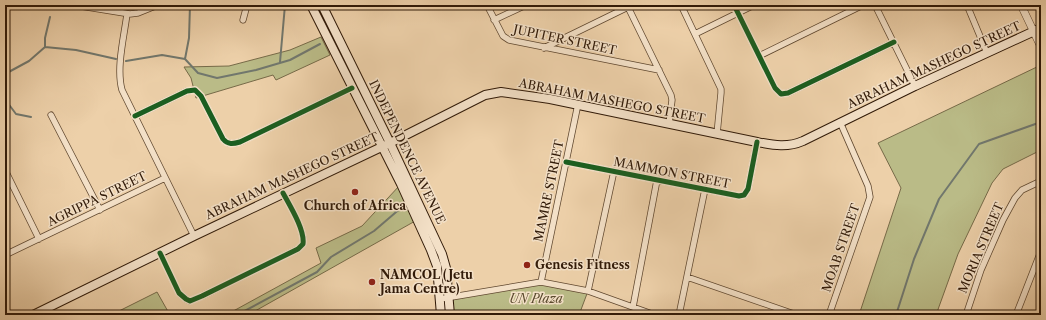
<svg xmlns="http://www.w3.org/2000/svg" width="1046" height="320" font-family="'Libre Caslon Text',serif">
  <rect width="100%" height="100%" fill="#edd0a9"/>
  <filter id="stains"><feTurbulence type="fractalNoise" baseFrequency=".005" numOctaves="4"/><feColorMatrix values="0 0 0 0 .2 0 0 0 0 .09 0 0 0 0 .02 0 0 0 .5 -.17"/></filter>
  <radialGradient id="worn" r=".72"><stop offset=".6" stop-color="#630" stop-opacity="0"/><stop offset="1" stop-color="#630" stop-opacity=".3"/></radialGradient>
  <path fill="#babb87" stroke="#766a48" d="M321,37L330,55L276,80L273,75L196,98L191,78L184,67L229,66L290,50Z
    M1041,65V150L1003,169L992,183L958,254L936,315H859L901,188L878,143Z
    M400,185L417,220L248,315H226L321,263L316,248L362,226Z
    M536,282L588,291L579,315H450L448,297Z
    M157,292L170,315H111Z"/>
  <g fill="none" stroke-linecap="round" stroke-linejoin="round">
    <path stroke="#71776d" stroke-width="2" d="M45,47L76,50L116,59
      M185,59L189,38L190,5
      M126,61L162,55L185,59L198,73L217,78L256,70L290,60L320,44
      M280,62L285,5
      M5,74L29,61L45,47V38L50,17
      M5,88L7,102L16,114L31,117
      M237,315L317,272L331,257L374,231L402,207
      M896,315L914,259L939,199L979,144L1041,122"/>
    <g stroke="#604830" stroke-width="7">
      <path id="minor" d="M74,5L130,14L138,13L158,5
        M487,5L503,36L509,40L659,70
        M627,5L671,95L672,100L669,124
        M681,5L721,89V93L717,134
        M734,5L775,88L781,94L788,93L894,42
        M875,5L915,86
        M967,5L987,53
        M127,14C124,37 116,68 122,90L194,236
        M243,20L247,5
        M494,20L526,5
        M695,34L754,5
        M544,48L628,7
        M759,56L863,5
        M51,115L100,210
        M135,116L187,91L195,90L201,96L223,139C228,145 233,144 240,142L352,88
        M566,162L739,196L744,195L748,189L757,142
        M5,170L39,239
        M160,253L179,293L186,299L190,301L202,296L298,249L303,244C305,230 290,206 283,193
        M5,255L165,178
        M687,277L797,315
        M541,282L578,104
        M588,291L614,171
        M440,299L541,282L588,291L655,315
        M633,307L657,180
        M679,315L705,189
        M829,315L870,197L868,186L840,122
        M966,315L981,270L1003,220L1015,198L1022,190L1041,181
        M1016,315L1041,251"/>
    </g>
    <g stroke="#604830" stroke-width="8">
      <path id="tertiary" d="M1021,5L1041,47"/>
    </g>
    <g stroke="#311a08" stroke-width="10">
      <path id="secondary" d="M311,5L401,184L431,250L437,266L441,315
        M322,5L390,143L442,254L446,268L450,315
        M33,315L194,236L390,143L485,95L501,92L550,99L757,142C773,145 787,148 803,141L915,86L1041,28"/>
    </g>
    <use href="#minor" stroke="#f3e0c7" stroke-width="5.5"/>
    <use href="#tertiary" stroke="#f3e0c7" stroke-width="7"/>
    <use href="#secondary" stroke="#f3e0c7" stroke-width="8"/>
    <g stroke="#f3e0c7" stroke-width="8">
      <path id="cycleway" d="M734,5L775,88L781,94L788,93L894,42
        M135,116L187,91L195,90L201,96L223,139C228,145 233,144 240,142L352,88
        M566,162L739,196L744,195L748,189L757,142
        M160,253L179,293L186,299L190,301L202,296L298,249L303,244C305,230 290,206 283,193"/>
    </g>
    <use href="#cycleway" stroke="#1b5e20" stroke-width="5"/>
  </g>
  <g fill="#8f2418" stroke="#f3e0c7" stroke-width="1.5">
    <circle cx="355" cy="192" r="4"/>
    <circle cx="527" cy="265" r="4"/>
    <circle cx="372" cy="282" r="4"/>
  </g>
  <g text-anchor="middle" stroke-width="3" stroke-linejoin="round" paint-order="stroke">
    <g font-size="12" fill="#311a08" stroke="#f3e0c7">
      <text transform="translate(565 40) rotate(12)" y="4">JUPITER STREET</text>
      <text transform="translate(934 65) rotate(-25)" y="4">ABRAHAM MASHEGO STREET</text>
      <text transform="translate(612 101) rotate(11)" y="4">ABRAHAM MASHEGO STREET</text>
      <text transform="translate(407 152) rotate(64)" y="4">INDEPENDENCE AVENUE</text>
      <text transform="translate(672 173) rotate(11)" y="4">MAMMON STREET</text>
      <text transform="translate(292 176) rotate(-25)" y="4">ABRAHAM MASHEGO STREET</text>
      <text transform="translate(549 191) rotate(-78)" y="4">MAMRE STREET</text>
      <text transform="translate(97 199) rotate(-26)" y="4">AGRIPPA STREET</text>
      <text transform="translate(841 248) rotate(-71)" y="4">MOAB STREET</text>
      <text transform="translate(981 248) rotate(-67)" y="4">MORIA STREET</text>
    </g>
    <g font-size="12" font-weight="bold" fill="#311a08" stroke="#f3e0c7" text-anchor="start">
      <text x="355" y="210" text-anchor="middle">Church of Africa</text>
      <text x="535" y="269">Genesis Fitness</text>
      <text x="380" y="279">NAMCOL (Jetu<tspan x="380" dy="14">Jama Centre)</tspan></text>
    </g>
    <g font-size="12" font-style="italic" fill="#5a4a2e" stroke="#f3e0c7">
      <text x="536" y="303">UN Plaza</text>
    </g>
  </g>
  <rect width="1046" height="320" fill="none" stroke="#edd0a9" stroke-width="20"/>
  <rect x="6" y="6" width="1034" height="308" fill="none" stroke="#311a08" stroke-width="2"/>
  <rect x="10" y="10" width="1026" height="300" fill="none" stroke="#311a08"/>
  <rect width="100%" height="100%" filter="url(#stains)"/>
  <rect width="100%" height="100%" fill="url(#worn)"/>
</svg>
